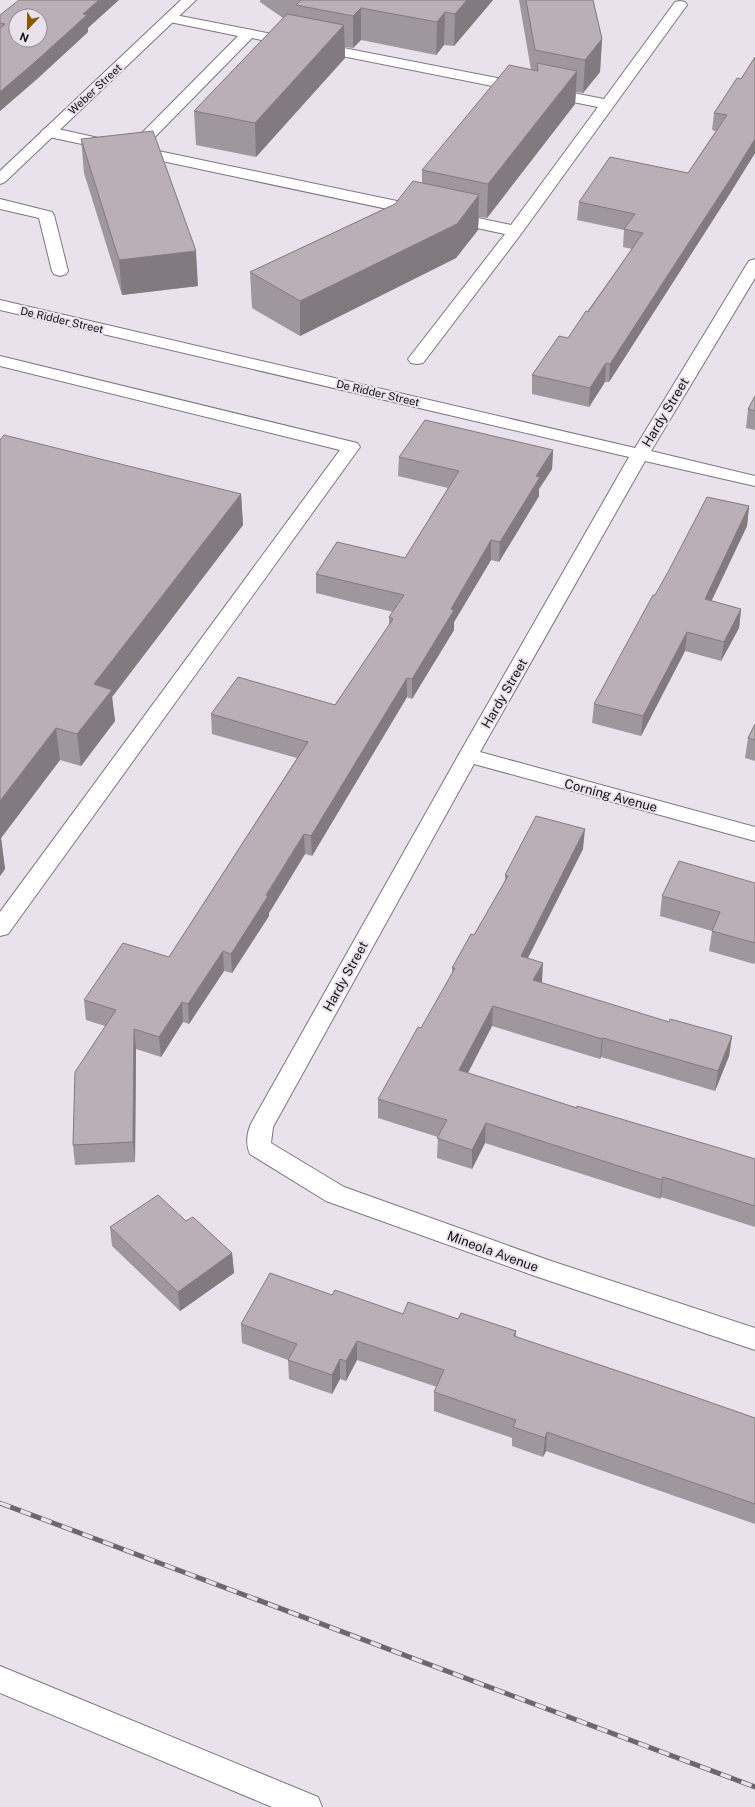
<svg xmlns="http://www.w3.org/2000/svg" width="755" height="1807" font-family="'Public Sans',sans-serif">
  <rect width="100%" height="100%" fill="#e9e2ec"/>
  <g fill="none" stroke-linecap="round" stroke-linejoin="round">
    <g stroke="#7c757e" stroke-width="2">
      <path id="service" d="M680,1L685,2L687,5L521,234L423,363L417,364L411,363L408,359L505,234L49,137L44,135L41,132L44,129L49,127L130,145L238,36L165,21L163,18L165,15L170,14L604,99L675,2ZM252,38L598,107L511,225L144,148Z
        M0,199L52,212L54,215L68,271L66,274L60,276L54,274L52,271L39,218L0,209Z
        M0,356L357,443L360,447L8,934L0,936V912L340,450L0,366Z
        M0,1666L318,1797L322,1807H272L0,1693Z"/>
    </g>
    <g stroke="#7c757e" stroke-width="2">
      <path id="minor" d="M181,0H196L5,182L0,184V171Z
        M755,259V278L651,451L755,476V486L645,461L480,752L755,827V841L474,764L273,1127L271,1143L344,1187L551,1261L755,1328V1350L535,1276L326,1201L250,1154C245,1144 247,1130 253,1120L458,756L629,457L0,310V300L635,448L747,264L749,261Z"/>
    </g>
    <use href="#service" fill="#fff" fill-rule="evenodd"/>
    <use href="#minor" fill="#fff" fill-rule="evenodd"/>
    <g stroke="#6b676d" stroke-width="5">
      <path id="rail" d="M0,1503L755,1787"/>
    </g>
    <use href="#rail" stroke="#e9e2ec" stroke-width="3.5" stroke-dasharray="11" stroke-linecap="butt"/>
  </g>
  <path fill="#a0969d" d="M260,0H493L454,46L444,45L436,55L361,40L353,48L345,47V58L256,157L196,145L194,111L283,18L260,2Z
    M519,0H593L602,39L600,72L583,93L576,92L575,104L487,218L479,217L478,230L456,258L300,336L252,308L250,272L395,204L422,183V170L531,70Z
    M0,15L88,28V32L37,79L0,111Z
    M755,57V153L729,195L609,382H605L589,407L532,394V375L568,338L632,249L623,247L624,230L577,220L579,202L688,173L716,131L712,130L714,113L741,79Z
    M81,139L198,286L122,295L84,173Z
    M755,396V430L746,428L748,409Z
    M0,440L241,494L243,525L112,697L115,721L81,766L60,760L1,838L5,869L0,876Z
    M553,450L552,469L539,489V496L499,562L491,560L454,622V630L412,699L407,697L312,856L305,854L269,913V916L232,973L224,971L189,1024L183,1022L161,1057L136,1049L135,1162L75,1165L73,1145L105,1026L86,1020L84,1000L169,957L297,758L212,734L211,714L335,705L389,626V617L393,612L316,593V574L405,558L448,488L398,476L399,457Z
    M749,506L747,526L711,601L741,609L739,628L721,661L685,651L641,736L592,723L594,704Z
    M755,724V761L745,758L748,738Z
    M583,849L528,958L542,983L669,1022L732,1036L729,1056L715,1091L601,1057L600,1059L492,1026L468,1073L577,1108L755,1159V1227L661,1197L660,1199L485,1143L472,1169L437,1158L438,1137L378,1118V1099L421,1028L452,974V968L474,935L505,881V875Z
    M755,883V962L754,964L709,951L712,931L660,916L662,896Z
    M186,1221L232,1253L234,1273L180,1311L112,1246L110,1227Z
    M332,1295L403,1314L458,1319L516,1331V1337L755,1418V1524L546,1451L543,1457L512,1446V1438L434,1411V1392L437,1387L357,1360L346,1381L340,1379L332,1394L289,1379L288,1360L242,1343L241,1324Z"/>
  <path fill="#827a7f" d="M99,0H119L88,28V32L37,79L0,111V92L83,14Z
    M467,0H493L454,46L455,14Z
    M361,8V40L353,48V16Z
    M445,12L444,45L436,55L437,22Z
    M344,25L345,58L256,157L255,123Z
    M602,39L600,72L583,93L585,60Z
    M577,71L575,104L487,218L488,184Z
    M755,139V153L729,195L609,382L610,364Z
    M479,195L478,230L456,258L300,336V301Z
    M196,251L198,286L122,295L119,260Z
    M606,363L605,382L589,407L590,388Z
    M553,450L552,469L539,489V496L499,562L500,542L536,476Z
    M241,494L243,525L112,697L115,721L81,766L77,734L94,684Z
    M749,506L747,526L703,619L705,599Z
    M491,540V560L454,622V630L412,699V679L451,609Z
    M741,609L739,628L721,661L724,642Z
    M687,632L685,651L641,736L643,716Z
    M407,678V697L312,856L311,836Z
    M56,728L60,760L1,838L5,869L0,876V801Z
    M585,829L583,849L519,975L521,956Z
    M304,834L305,854L269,913V916L232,973L231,954Z
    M223,951L224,971L189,1024L188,1004Z
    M543,963L542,982L532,1000L533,980Z
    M182,1002L183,1022L161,1057L159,1037Z
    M493,1006L492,1026L459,1090V1070Z
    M134,1029L136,1049L135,1162L133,1142Z
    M732,1036L729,1056L715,1091L718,1071Z
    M603,1038L601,1057L600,1059L602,1039Z
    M486,1123L485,1143L472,1169V1150Z
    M663,1177L661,1197L660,1199L662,1180Z
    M232,1253L234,1273L180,1311L178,1292Z
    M357,1341V1360L346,1381V1361Z
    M340,1359V1379L332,1394V1375Z
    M547,1432L546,1451L543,1457L545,1438Z"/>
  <path fill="#baafb6" stroke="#827a7f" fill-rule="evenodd" d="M19,0H99L83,14L87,15L35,62L0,92V28L5,24L0,23V15ZM16,16H40V40H16Z
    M301,0H467L455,14L445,12L437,22L361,8L353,16L296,5Z
    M526,0H593L602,39L585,60L535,50Z
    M287,14L344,25L255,123L194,111Z
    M755,57V139L731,178L610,364L606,363L590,388L532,375L559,336L568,338L586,311L588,312L643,233L624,229L635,214L579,202L610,157L688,173L727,115L714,113L737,78L741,79Z
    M537,63L577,71L488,184L422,170L509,65L538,71Z
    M153,131L196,251L119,260L81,139Z
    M413,181L479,195L457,224L300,301L250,272L395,204Z
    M755,396V411L748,409Z
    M425,420L553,450L536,476L540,477L500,542L491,540L451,609L454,610L412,679L407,678L311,836L304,834L266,895L268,896L231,954L223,951L188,1004L182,1002L159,1037L134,1029L133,1142L73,1145L75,1072L116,1010L84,1000L123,943L169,957L308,742L211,714L238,677L335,705L393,619L389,617L404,595L316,574L337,542L405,558L459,471L399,457Z
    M4,435L241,494L94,684L112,690L77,734L56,728L0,801V440Z
    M707,497L749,506L705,599L741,609L724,642L687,632L643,716L594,704L653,595H655L668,572Z
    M755,724V740L748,738Z
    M536,816L585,829L521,956L543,963L533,980L669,1022L670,1019L732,1036L718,1071L603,1038L602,1039L493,1006L459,1070L577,1108V1106L716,1147L755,1159V1206L663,1177L662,1180L486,1123L472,1150L437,1138L447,1120L378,1099L418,1027L421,1028L455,968H452L471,934L474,935L508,876L505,875Z
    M679,861L755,883V943L712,931L720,912L662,896Z
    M158,1195L186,1221L193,1217L232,1253L178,1292L110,1227Z
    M270,1273L332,1295L335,1290L403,1314L408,1302L458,1319L461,1313L516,1331L514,1336L695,1397L755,1418V1504L547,1432L545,1438L513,1427L516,1420L434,1392L444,1370L357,1341L346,1361L340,1359L332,1375L288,1360L297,1344L241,1324Z"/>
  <g text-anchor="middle" stroke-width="4" stroke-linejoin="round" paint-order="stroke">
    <g font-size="11" fill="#141115" stroke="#e9e2ec">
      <text transform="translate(95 89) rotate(-43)" y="4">Weber Street</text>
      <text transform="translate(62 320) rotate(13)" y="4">De Ridder Street</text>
      <text transform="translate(378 393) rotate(13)" y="4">De Ridder Street</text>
    </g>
    <g font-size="13" fill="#141115" stroke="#e9e2ec">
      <text transform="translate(665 412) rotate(-59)" y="5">Hardy Street</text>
      <text transform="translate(504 693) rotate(-60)" y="5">Hardy Street</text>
      <text transform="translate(611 795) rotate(15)" y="5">Corning Avenue</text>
      <text transform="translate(345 976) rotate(-61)" y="5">Hardy Street</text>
      <text transform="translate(493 1251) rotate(20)" y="5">Mineola Avenue</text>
    </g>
  </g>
  <g transform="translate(28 28) rotate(202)"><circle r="19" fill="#e9e2ec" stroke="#948e96"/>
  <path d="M0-3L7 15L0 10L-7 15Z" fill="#8a5702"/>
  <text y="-6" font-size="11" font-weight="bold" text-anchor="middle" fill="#141115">N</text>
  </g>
</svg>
